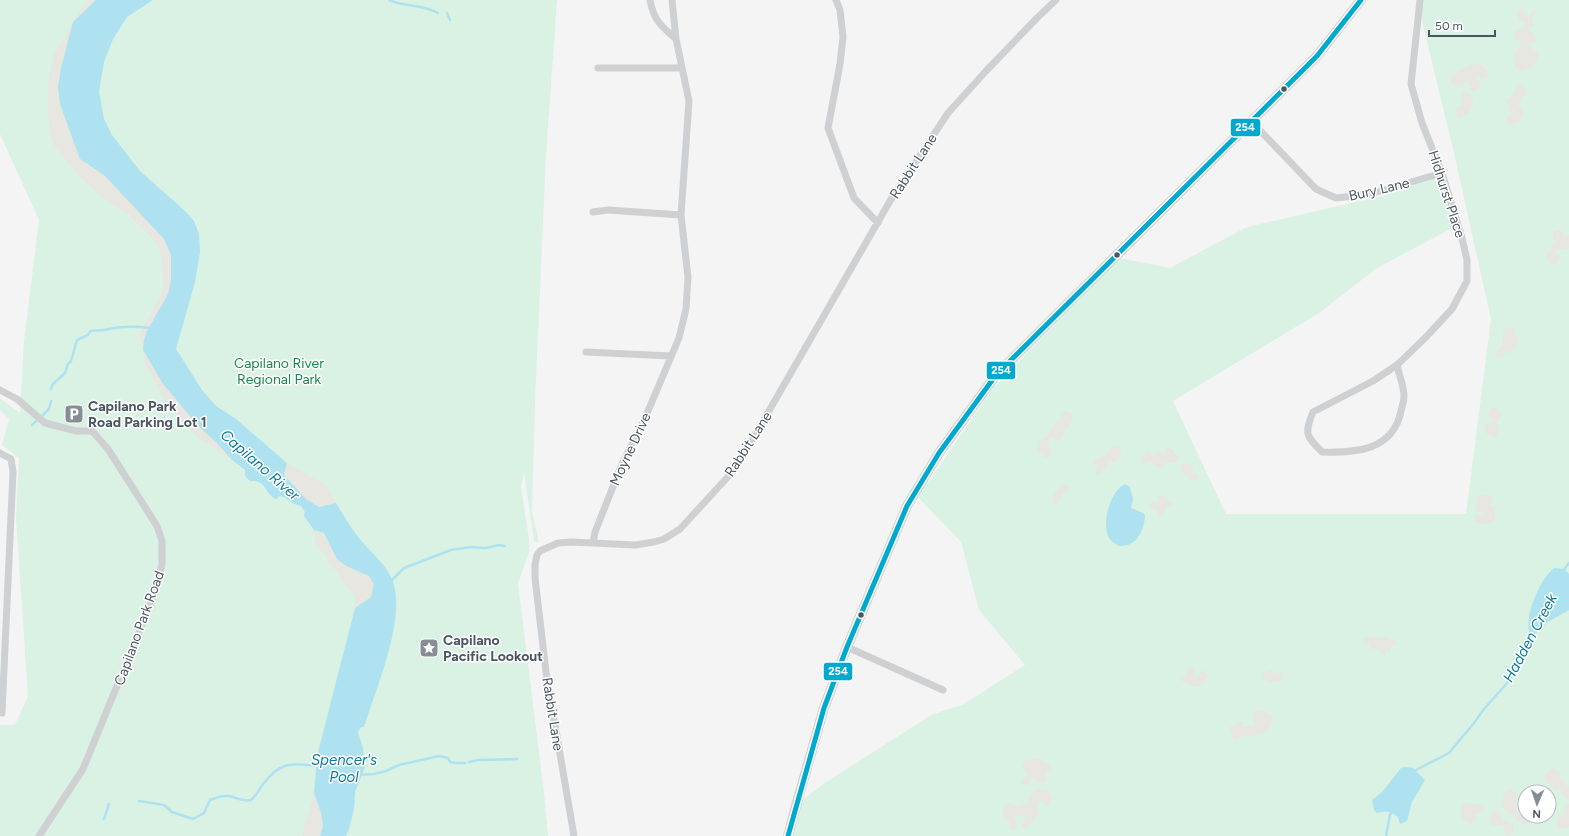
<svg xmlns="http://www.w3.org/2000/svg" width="1569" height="836" font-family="Figtree,sans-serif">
  <rect width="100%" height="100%" fill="#f4f4f4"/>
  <path fill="#d9f2e3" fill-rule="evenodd" d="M0,0H557L546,154L535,401L532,511L539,542L537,543L534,540L524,472L521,487L529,539V553L518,583L544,793L548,836H0V725H15L28,696L16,519L19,458L2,445L9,419L0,410V398L20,413L24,341L39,220L0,134Z
    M1417,0H1569V836H794L801,801L825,783L931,715L964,704L1025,665L979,610L961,542L918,497L994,387L1120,258L1170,268L1247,227L1382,196L1439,177L1460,224L1377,268L1319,313L1173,401L1226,514H1466L1491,319L1454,153ZM1525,792H1549V816H1525Z"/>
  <path fill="#e7e6e1" d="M89,0H153L127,17L113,39L104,62L99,92L104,119L112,135L140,171L185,211L194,221L199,234L200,252L195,282L176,349L202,390L216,406L236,419L231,459L199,439L167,405L145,363L140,333L163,291V269L160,249L145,230L128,215L103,198L80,177L56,148L51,137L48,114V83L54,55L82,7Z
    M1523,8L1524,14L1528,18L1534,9L1535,11L1532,19L1533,26L1530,27L1529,29L1535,36L1537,40L1535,43L1528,42L1527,44L1538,53L1539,58C1534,66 1528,69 1519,71C1512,66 1516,58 1515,51L1521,46L1520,41L1516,40L1514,35L1516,31L1524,29L1525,22L1518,20L1517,14L1518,10Z
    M1474,64C1481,64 1486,66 1488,73L1487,77C1483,79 1482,79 1478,76L1475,77L1480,83L1479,89L1473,92L1470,90L1471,86L1468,84L1467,81H1465L1463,87L1456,88L1455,85L1450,84L1451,79L1459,70Z
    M1520,85L1524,88L1527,93L1518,104C1519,109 1525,110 1524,115L1519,122L1511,125L1508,124L1506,121L1507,118L1511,115L1512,112L1508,109L1509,105L1507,103L1506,100C1515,95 1516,87 1520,85Z
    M1463,92H1467L1472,96L1473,103L1470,113L1459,118L1457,116L1455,108L1463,103L1461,96Z
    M1560,230L1564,236L1569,235V248L1567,249H1557L1555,254L1559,255V259L1556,263L1551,264L1547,260L1546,255L1551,251L1552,244L1556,243L1553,239V232Z
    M1508,327L1514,329V336L1518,338L1517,344L1513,351L1505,353L1502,358L1496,356V352L1503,346V331Z
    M1493,408L1498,409L1501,416L1497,423L1499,433L1497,436L1494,437L1486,433L1484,427L1486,423L1491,424L1492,422V419L1487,415L1490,409Z
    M1066,411L1073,414V419L1059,440H1055L1053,438L1050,439L1048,444L1051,452V455L1045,458L1042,454L1037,453L1039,440L1047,436L1049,431L1053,428L1055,423L1059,422L1061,414Z
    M1114,445C1121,446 1122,453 1120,458L1117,461L1110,462L1105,470L1097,475L1095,471L1098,465L1094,464C1096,456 1101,458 1107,456L1109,450Z
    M1168,448L1174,450L1173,455L1176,454L1178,456V459L1174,463H1164V466C1158,469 1155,466 1151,462L1145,464L1141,463L1142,456L1148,452H1151V455L1153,456L1157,452H1161L1164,456L1166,454V449Z
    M287,463L327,486L336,503L319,507L306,499L284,475Z
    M1185,463L1189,464L1194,467L1192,473L1197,474L1198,477L1195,481H1190L1188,475H1184L1181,466Z
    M1063,485L1068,486L1069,490L1062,495L1058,504L1055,505L1052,501L1055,493Z
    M1485,494C1490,495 1493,498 1493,503L1488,505L1495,508V519L1492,523L1482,524L1475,521L1474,515L1478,514L1483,515L1484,513L1477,512L1475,505L1479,503L1476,501L1477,496Z
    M1162,495L1167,497L1168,502L1174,503L1171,506L1168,505L1165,506L1164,515L1160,517L1157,514V509H1152L1150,506L1152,501L1158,502L1159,496Z
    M314,530L323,533L346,566L369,576L374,584L371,597L355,608C355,593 354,595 345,585C342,582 340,575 337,570L331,568L328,564L327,557L316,545Z
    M1365,637H1383L1394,640L1397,644L1395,646L1391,645V650L1389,652L1386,650V654L1385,655L1375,648L1372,650L1370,645L1363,642V639Z
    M1191,668L1194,669L1196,676H1198L1201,671H1205L1208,677L1205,679V684L1195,687L1183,682L1182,679L1186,676V671Z
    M1271,670L1272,674L1275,672L1281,673L1282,679L1280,682H1271L1263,679L1262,673Z
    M1261,710L1267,712L1272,716L1271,724L1268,727V731C1264,732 1259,734 1255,735C1249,737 1242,734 1237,740L1233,739L1230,727L1240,721L1244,722L1243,727L1245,729L1247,726H1253L1255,724L1253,718L1254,712Z
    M1035,758H1041L1042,762H1047L1051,769L1044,772L1047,778L1044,782H1038L1033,779L1029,782L1030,785H1023L1021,783L1022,779L1027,776L1028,773L1022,766L1023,763L1026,760H1032Z
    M1550,769H1555L1560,773V778L1569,787V800L1562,795L1560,788L1556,790L1545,781V774Z
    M1038,788L1049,791L1052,799L1049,804L1046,805L1045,802L1042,801L1038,803V813L1030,826L1026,828L1023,827L1022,825L1027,818L1021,816H1014L1017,828L1014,830L1009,829L1008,820L1003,816L1004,806L1010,803L1017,807L1027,803L1026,801H1029L1028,798L1031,797V792Z
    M1509,790L1515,792L1518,799L1515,802L1518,806L1517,811L1529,818L1528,823L1526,825L1521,823L1502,807V804L1504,799L1502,795Z
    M314,793C319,808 325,819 320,836H302Z
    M1467,803L1482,805L1485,808L1483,812L1475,814L1476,820L1473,823C1466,824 1462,819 1460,813L1462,805Z
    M1569,804V827L1564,829L1558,827L1556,821L1557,818L1564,814V807Z
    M1494,811H1497L1500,812L1503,820L1514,824V830L1511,835L1505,836L1504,826L1493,825L1490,824V817Z"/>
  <path fill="#aee2f0" d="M96,0H153L127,17L113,39L104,62L99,92L104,119L112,135L140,171L185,211L194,221L199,234L200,252L195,282L176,349L202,390L216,406L236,419L287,463L284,475L306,499L319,507L336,503C343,514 349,525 356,534C367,550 387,563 393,582C406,619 376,689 364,727H361L358,732L363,748L365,767L355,792L354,809L349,829L346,836H320L323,826L321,813L314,793L317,756L355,608L371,597L374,584L369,576L346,566L337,559L324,533L314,530L304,516L305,512L301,506C290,504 289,498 280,496L276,499C263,493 268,480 250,481L245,476V470L231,459L216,442L200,428L163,384L143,350L144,340L147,331L168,294L171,280V255L164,239L150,224L104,175L80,159L60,104L58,87L61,68L73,22Z
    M1125,484L1130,487L1133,499L1131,508L1143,513L1145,515C1144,531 1137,547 1119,546C1115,544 1111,541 1109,538C1101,524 1110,491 1125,484Z
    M1554,568L1564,569L1569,574V610L1546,623L1531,638C1522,620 1539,580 1554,568Z
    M1405,767L1413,768L1425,780L1412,802L1407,821L1400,824L1398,817C1391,811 1386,811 1377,813L1374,810L1372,800L1382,792L1401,768Z"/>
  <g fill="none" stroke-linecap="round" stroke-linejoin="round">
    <path stroke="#aee2f0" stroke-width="2.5" d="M389,0C405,7 423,4 438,13
      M447,13L450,20
      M51,389L53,384L65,373L68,364L71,361L77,340L88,335L90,331C96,330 103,331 109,329C123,326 136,326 150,328
      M43,415L49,409L51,401
      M32,425L36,421
      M1563,571L1569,563
      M391,581L404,568L451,550L471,547L486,548L499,545L505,546
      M469,762L478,760L517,759
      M1414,771L1449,753L1474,723L1484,709L1508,682L1525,654L1532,636
      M358,775L374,774L386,771L399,765L439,756L448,758L450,762L456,763H465
      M139,801L164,805L172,812L193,819L204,813L210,800C216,798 223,795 229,796C237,798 243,802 251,800C259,793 258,790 264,783C282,760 293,764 318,766
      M104,819L109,804
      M1386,836L1390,815L1393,810"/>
    <path stroke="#ced0d2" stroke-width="7" d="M650,0C654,21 661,26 676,39
      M836,0L840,10L843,37L840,64L828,128L854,198L878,223
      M598,68H682
      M1251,121L1316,189L1336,198L1370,194L1442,173
      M593,212L608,210L681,215
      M586,352L671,356
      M1397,365C1399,375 1404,386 1404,396C1404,401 1402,406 1401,411C1393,451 1355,453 1322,452C1306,436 1304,434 1313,412L1373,381L1397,365L1425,338L1452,309L1467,281V260L1462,238L1442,173L1422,123L1411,84L1420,0
      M0,390L17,399L45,423L76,431H92L108,449L157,526L162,541V564L155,593L83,769L39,836
      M0,453L11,459L13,472L2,713
      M593,543L595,532L622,464L645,418L679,338L686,309L688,277L681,215L689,101L676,39L672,0
      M847,647L943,690
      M574,836L546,672L535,578V565L537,555L540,551L558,543L571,542L635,545L654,542L664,539L680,529L736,468L890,201L948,113L986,71L1037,18L1056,0"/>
    <path stroke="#ced0d4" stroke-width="10" d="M788,836L796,806L824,708L847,647L907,506L939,453L996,375L1317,56L1361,0"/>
    <g stroke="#fff" stroke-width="8">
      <path id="bus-1" d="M788,836L824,708L847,647L907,506L939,453L996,375L1317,56L1361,0"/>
    </g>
    <use href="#bus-1" stroke="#00a9ce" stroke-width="5"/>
  </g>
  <defs>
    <g id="parking-square" transform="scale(1)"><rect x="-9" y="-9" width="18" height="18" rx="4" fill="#868d94" stroke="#fff"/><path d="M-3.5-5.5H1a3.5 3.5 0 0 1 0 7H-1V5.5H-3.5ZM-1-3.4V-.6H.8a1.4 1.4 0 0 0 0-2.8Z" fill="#fff"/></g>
    <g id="sight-square" transform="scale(1)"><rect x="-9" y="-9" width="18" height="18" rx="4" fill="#868d94" stroke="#fff"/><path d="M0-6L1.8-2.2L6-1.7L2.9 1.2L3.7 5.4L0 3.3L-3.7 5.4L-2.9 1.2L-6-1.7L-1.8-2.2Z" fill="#fff"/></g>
  </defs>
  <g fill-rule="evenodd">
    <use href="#parking-square" x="74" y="414"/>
    <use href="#sight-square" x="429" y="648"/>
  </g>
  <g fill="#4a5661" stroke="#fff" stroke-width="1.5">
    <circle cx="1284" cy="89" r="3.5"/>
    <circle cx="1117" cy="255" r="3.5"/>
    <circle cx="861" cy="615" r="3.5"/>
  </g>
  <g text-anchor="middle" stroke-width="3" stroke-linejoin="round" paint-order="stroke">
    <g font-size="14" fill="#4a5661" stroke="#fff">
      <text transform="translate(913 166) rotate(-57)" y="5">Rabbit Lane</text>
      <text transform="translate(1379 189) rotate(-13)" y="5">Bury Lane</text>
      <text transform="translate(1447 194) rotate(72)" y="5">Hidhurst Place</text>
      <text transform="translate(748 444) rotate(-57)" y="5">Rabbit Lane</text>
      <text transform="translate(630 449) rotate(-65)" y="5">Moyne Drive</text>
      <text transform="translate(139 628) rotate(-70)" y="5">Capilano Park Road</text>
      <text transform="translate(553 714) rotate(81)" y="5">Rabbit Lane</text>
    </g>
    <g font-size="14" fill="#17864f" stroke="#fff">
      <text x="279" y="368">Capilano River<tspan x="279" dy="16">Regional Park</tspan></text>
    </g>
    <g font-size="14" font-weight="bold" fill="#4a5661" stroke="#fff" text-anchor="start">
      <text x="88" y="411">Capilano Park<tspan x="88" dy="16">Road Parking Lot 1</tspan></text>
      <text x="443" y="645">Capilano<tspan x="443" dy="16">Pacific Lookout</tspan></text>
    </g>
    <g font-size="15" font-style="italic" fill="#0c7c9b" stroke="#fff">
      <text transform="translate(260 465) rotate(41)" y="5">Capilano River</text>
      <text transform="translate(1530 638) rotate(-62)" y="5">Hadden Creek</text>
      <text x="344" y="765">Spencer's<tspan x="344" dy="17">Pool</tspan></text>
    </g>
  </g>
  <g stroke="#fff" stroke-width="1.5">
    <rect x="1230" y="118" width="31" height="19" rx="4" fill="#00a9ce"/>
    <rect x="986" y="361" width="30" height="19" rx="4" fill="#00a9ce"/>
    <rect x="823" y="662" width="30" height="19" rx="4" fill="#00a9ce"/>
  </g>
  <g font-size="11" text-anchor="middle" font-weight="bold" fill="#fff">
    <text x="1245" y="131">254</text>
    <text x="1001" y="374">254</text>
    <text x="838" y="675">254</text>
  </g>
  <g transform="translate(1537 804) rotate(182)"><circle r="19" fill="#ffffff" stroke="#b7bbc0"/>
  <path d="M0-3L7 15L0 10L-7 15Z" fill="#868d94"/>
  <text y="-6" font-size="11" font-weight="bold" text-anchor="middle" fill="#4a5661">N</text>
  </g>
  <path d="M1429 30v6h66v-6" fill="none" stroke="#4a5661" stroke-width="2"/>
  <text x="1435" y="30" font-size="12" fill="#4a5661" stroke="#ffffff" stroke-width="3" paint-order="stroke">50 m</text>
</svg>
